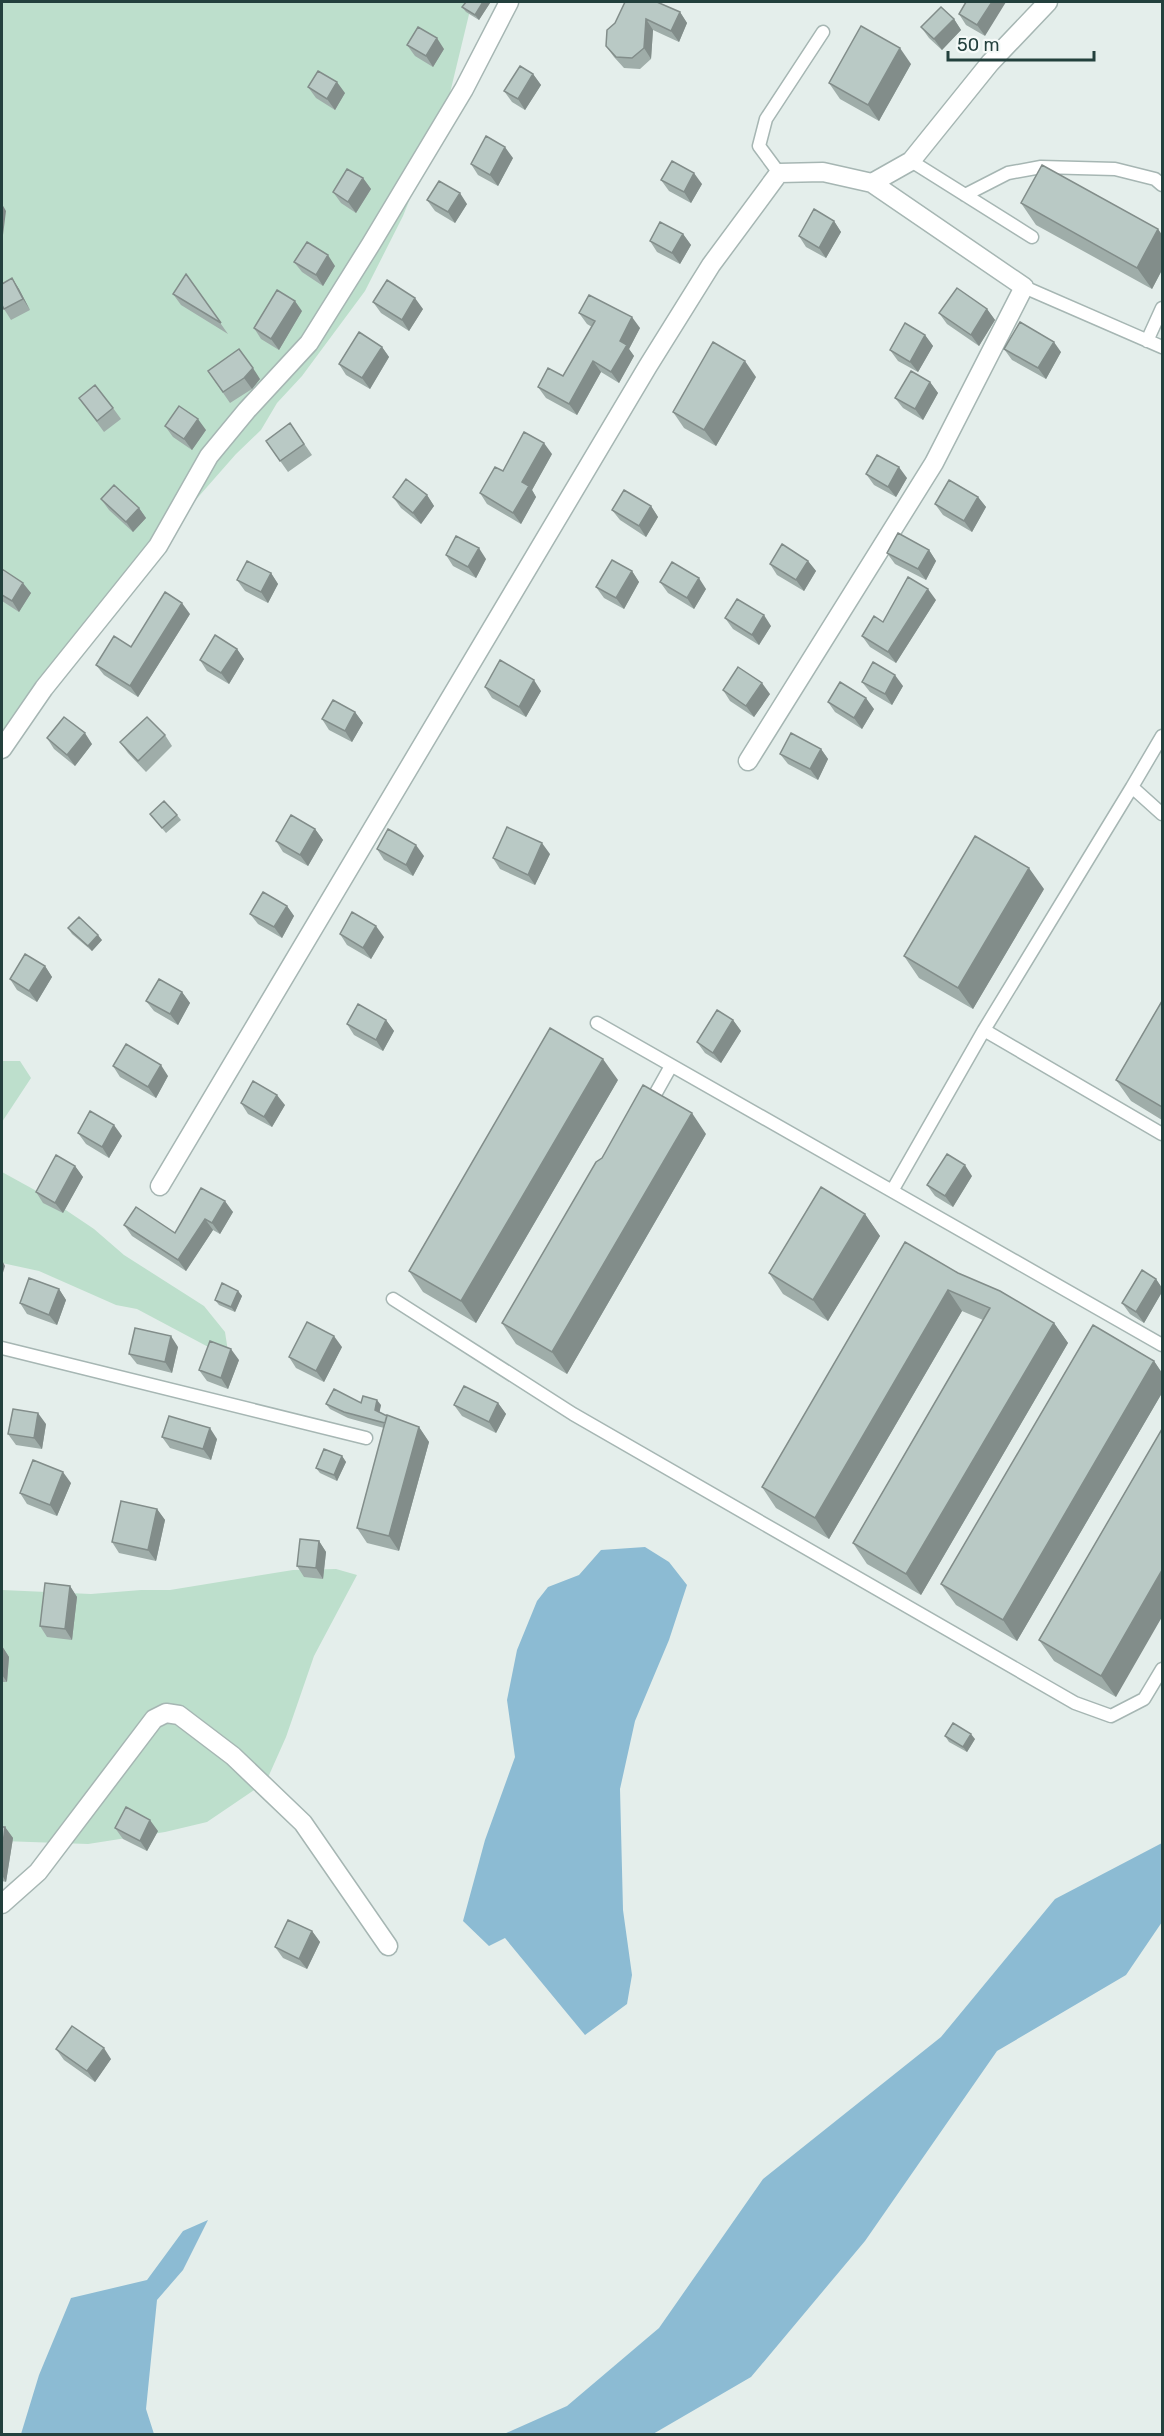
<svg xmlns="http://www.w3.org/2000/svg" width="1164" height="2436" font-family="Rubik,sans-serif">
  <rect width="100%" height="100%" fill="#e4eeeb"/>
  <path fill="#bddfcc" d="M2,2H472L450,93L429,151L403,216L365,291L302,376L277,403L261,430L236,454L185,512L2,760Z
    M2,1061H20L31,1078L2,1122Z
    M2,1172L42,1194L94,1229L124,1255L204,1306L225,1332L229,1358L137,1309L116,1305L39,1271L2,1263Z
    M336,1569L357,1575L314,1656L286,1737L266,1782L207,1822L165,1832L88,1844L2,1841V1590L91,1594L141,1590H170L293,1570Z"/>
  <path fill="#8cbbd3" d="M645,1547L669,1562L687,1585L669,1640L635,1721L620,1789L623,1910L632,1975L627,2004L585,2035L505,1938L489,1946L463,1921L485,1840L515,1757L507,1700L517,1650L537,1601L548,1587L579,1575L601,1550Z
    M1162,1843V1922L1126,1975L997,2051L865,2241L751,2377L653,2434H504L567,2406L659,2328L763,2179L941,2037L1055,1899Z
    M208,2220L183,2270L157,2300L146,2409L154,2434H21L39,2375L71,2298L147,2280L183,2231Z"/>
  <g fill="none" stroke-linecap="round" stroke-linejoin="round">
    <g stroke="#a6b6b3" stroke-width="15">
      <path id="service" d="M911,161L1032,237
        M779,173L759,146L766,119L823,32
        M965,195L1008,173L1041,167L1115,169L1155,179L1162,185
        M1024,287L1162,347
        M1147,341L1162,308
        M1162,736L1132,787L1162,814
        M1132,787L984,1030L1162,1134
        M597,1023L892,1191
        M984,1030L892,1191L1162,1345
        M648,1107L671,1066
        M393,1299L573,1414L1075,1703L1111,1716L1144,1699L1162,1669
        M2,1348L366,1438"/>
    </g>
    <g stroke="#a6b6b3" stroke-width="21">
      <path id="minor" d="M2,749L44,688L158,546L209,456L247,410L309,343L371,244L464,89L509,2
        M748,761L934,463L1024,287L872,183
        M160,1186L648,366L711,265L779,173L823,172L872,183L911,161L990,63L1048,2
        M2,1904L38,1872L154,1719L166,1713L179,1715L233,1756L303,1823L388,1946"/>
    </g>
    <use href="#service" stroke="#fff" stroke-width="12"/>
    <use href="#minor" stroke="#fff" stroke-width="18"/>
  </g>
  <path fill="#9fada9" d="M966,2L985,36L966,25L959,14Z
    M490,3L479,20L466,12L462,7Z
    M680,12L687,23L679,42L653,30L651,59L640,69L624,68L614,57L606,46L615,23Z
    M954,19L961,30L942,50L929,38L921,27Z
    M407,45L444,49L433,67L415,56Z
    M911,64L879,121L840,99L829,83Z
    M533,74L541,85L525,110L512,102L504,91Z
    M308,87L345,93L335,110L316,98Z
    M513,158L498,186L478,175L471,164Z
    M363,178L371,189L356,213L341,203L333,192Z
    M661,180L702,184L691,203L669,191Z
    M427,200L467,204L455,223L435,211Z
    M1021,203L1158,229L1162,235V270L1152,289L1036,225Z
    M834,221L841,232L826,258L806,247L799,236Z
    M683,234L691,245L680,264L657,252L650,241Z
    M294,262L335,266L323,286L302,272Z
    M186,274L228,334L181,305L173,294Z
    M12,278L19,289L30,310L11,320L4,309Z
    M373,302L423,309L409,331L381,313Z
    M987,309L995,320L979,346L947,324L939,313Z
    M302,311L279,350L261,339L254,328Z
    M579,313L640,328L629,349L634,356L619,383L601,372L577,415L546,398L538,387L563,376L592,327L587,324Z
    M925,335L933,346L918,372L898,361L890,350Z
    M382,347L389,357L370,389L346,375L339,364Z
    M1004,349L1061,352L1046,379L1012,360Z
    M208,371L260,379L252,389L230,403Z
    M756,377L716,446L684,428L673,412Z
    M930,382L938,393L923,420L903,408L895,398Z
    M79,398L113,408L121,419L104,432Z
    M290,423L312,455L288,472L266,441Z
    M165,426L206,430L192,450L173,437Z
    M552,454L532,490L536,497L521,524L487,504L480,493L503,471Z
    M866,474L907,478L896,497L874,485Z
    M427,495L434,506L421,524L401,508L393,497Z
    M978,497L986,507L972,532L943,515L935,504Z
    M101,499L139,508L146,518L133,532L109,510Z
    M651,506L658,517L646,537L620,520L612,510Z
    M929,550L936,561L926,580L895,564L887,553Z
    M446,555L486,559L476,578L453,566Z
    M808,561L816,571L804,591L777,575L770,564Z
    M2,569L31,593L19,612L2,601Z
    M632,571L639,582L624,609L604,598L596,587Z
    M271,573L278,584L268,603L245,591L237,580Z
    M660,582L706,589L694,609L668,593Z
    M936,600L896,663L870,647L862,636L883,622Z
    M190,614L138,697L104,675L96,665L131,647Z
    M725,618L771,626L759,645L733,629Z
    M237,649L244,659L229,684L207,671L200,660Z
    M862,682L903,686L892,705L870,692Z
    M485,687L541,691L526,717L492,698Z
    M723,690L770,694L754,717L730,701Z
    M828,702L874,709L862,729L835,712Z
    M355,712L363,723L352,742L329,730L322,719Z
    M165,735L172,746L146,772L128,753L120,742Z
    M47,738L92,744L75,766L54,749Z
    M821,749L828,759L818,780L788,764L780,754Z
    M150,814L177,815L181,820L166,833Z
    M315,829L323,840L308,866L283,852L276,841Z
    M377,849L424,856L413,876L384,860Z
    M550,854L535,885L500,869L493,858Z
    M1044,889L973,1009L919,978L904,956Z
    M287,906L294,916L282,938L258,924L250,914Z
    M68,928L102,940L92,951L72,934Z
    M340,934L384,937L371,959L347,945Z
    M45,966L52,977L37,1002L17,990L10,979Z
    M182,992L190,1003L178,1025L154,1011L146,1001Z
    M1162,1001V1120L1131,1101L1116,1080Z
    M386,1020L394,1031L383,1051L354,1035L347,1024Z
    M733,1020L741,1031L721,1063L705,1053L697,1042Z
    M113,1066L168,1076L156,1098L120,1077Z
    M618,1080L476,1323L423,1292L409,1271Z
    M241,1103L285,1105L272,1127L248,1114Z
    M78,1133L122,1136L109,1158L86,1144Z
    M706,1134L567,1374L516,1344L502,1323Z
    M75,1166L83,1177L63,1213L43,1203L36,1192Z
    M972,1176L953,1207L935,1196L927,1185Z
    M201,1188L233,1212L220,1234L213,1230L186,1271L132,1236L124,1225L175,1233Z
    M865,1214L880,1236L828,1321L783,1294L769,1273Z
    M958,1273L1054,1323L1068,1343L921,1595L867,1564L853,1543L983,1320L962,1311L829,1539L776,1508L762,1487Z
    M1156,1279L1162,1288V1292L1144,1323L1130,1314L1122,1303Z
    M59,1289L66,1300L57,1325L27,1314L20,1303Z
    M238,1291L242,1296L235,1312L219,1305L215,1300Z
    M178,1347L172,1373L137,1364L129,1354Z
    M342,1347L324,1382L296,1368L289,1357Z
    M239,1360L228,1389L207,1381L199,1370Z
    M1154,1361L1162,1373V1393L1017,1641L956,1605L941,1584Z
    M361,1403L381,1405L379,1412L387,1416L419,1427L429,1442L399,1551L367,1543L357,1528L384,1428L348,1418L330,1409L326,1404Z
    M498,1403L506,1414L496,1433L462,1416L454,1405Z
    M46,1424L42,1449L16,1445L8,1434Z
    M1162,1429L1116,1697L1054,1661L1039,1640Z
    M162,1437L217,1439L211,1460L170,1448Z
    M342,1456L346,1462L337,1481L320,1473L316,1468Z
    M71,1483L57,1516L27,1504L20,1493Z
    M157,1509L165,1520L156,1561L119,1553L112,1542Z
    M319,1541L326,1552L323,1579L304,1577L297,1566Z
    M70,1586L77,1597L72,1640L47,1637L40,1626Z
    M2,1646L9,1657L7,1682H2Z
    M945,1736L975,1739L967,1752L949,1742Z
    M2,1827H5L13,1838L6,1882L2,1881Z
    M115,1828L158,1831L147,1851L123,1839Z
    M312,1931L320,1942L307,1969L283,1958L275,1947Z
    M56,2049L111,2059L95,2082L64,2060Z"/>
  <path fill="#828d8a" d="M483,2H489L490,3L479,20L475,15Z
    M992,2H1006L985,36L977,25Z
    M680,12L687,23L679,42L671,31Z
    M646,19L653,30L651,59L644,48Z
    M954,19L961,30L942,50L934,39Z
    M437,38L444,49L433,67L426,56Z
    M900,48L911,64L879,121L868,105Z
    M533,74L541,85L525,110L518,99Z
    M337,82L345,93L335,110L327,99Z
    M505,147L513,158L498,186L490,175Z
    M694,173L702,184L691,203L684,192Z
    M363,178L371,189L356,213L348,202Z
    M460,193L467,204L455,223L448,212Z
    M2,204L6,211L3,235L2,234Z
    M834,221L841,232L826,258L819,248Z
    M1158,229L1162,235V270L1152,289L1137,268Z
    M683,234L691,245L680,264L672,253Z
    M328,255L335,266L323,286L316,275Z
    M12,278L19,289L30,310L23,299Z
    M415,298L423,309L409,331L402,320Z
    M295,301L302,311L279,350L271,339Z
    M987,309L995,320L979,346L971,335Z
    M632,317L640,328L629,349L634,356L619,383L611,372L620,341Z
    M925,335L933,346L918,372L910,362Z
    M1054,342L1061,352L1046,379L1038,368Z
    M382,347L389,357L370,389L362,378Z
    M593,361L601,372L577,415L569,404Z
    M745,361L756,377L716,446L704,430Z
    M253,368L260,379L252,389L244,378Z
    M930,382L938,393L923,420L915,409Z
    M198,419L206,430L192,450L184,439Z
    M544,443L552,454L532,490L536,497L521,524L513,513L522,482Z
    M899,467L907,478L896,497L888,487Z
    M427,495L434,506L421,524L413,513Z
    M978,497L986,507L972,532L964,521Z
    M651,506L658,517L646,537L639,526Z
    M139,508L146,518L133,532L126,522Z
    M479,548L486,559L476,578L468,567Z
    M929,550L936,561L926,580L918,569Z
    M808,561L816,571L804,591L796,580Z
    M632,571L639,582L624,609L616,598Z
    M271,573L278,584L268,603L261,592Z
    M699,578L706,589L694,609L687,598Z
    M23,583L31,593L19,612L12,601Z
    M928,589L936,600L896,663L888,652Z
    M182,603L190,614L138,697L130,686Z
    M764,615L771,626L759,645L752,635Z
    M237,649L244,659L229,684L221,673Z
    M895,675L903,686L892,705L885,694Z
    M534,680L541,691L526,717L519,707Z
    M762,683L770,694L754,717L746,706Z
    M866,698L874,709L862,729L854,718Z
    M355,712L363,723L352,742L345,731Z
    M85,733L92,744L75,766L67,755Z
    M821,749L828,759L818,780L810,769Z
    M315,829L323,840L308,866L300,855Z
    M542,843L550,854L535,885L528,875Z
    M416,845L424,856L413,876L406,865Z
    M1029,868L1044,889L973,1009L958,988Z
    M287,906L294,916L282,938L274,927Z
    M376,926L384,937L371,959L363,948Z
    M98,935L102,940L92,951L88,946Z
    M45,966L52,977L37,1002L29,991Z
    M182,992L190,1003L178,1025L170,1014Z
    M386,1020L394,1031L383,1051L376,1040Z
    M733,1020L741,1031L721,1063L713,1053Z
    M603,1059L618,1080L476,1323L461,1301Z
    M161,1065L168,1076L156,1098L148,1087Z
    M277,1095L285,1105L272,1127L264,1117Z
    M692,1113L706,1134L567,1374L552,1352Z
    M114,1125L122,1136L109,1158L102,1147Z
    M965,1165L972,1176L953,1207L945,1196Z
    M75,1166L83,1177L63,1213L55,1203Z
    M225,1201L233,1212L220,1234L212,1223Z
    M865,1214L880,1236L828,1321L813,1300Z
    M205,1219L213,1230L186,1271L178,1260Z
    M2,1260L5,1266L2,1276Z
    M1156,1279L1162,1288V1292L1144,1323L1136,1312Z
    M59,1289L66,1300L57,1325L49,1315Z
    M948,1290L962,1311L829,1539L815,1518Z
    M238,1291L242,1296L235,1312L231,1307Z
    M1054,1323L1068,1343L921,1595L906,1574Z
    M171,1336L178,1347L172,1373L165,1362Z
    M334,1336L342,1347L324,1382L316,1371Z
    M231,1349L239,1360L228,1389L221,1378Z
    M1154,1361L1162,1373V1393L1017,1641L1003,1620Z
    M377,1400L381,1405L379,1415L375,1410Z
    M498,1403L506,1414L496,1433L489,1422Z
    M38,1413L46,1424L42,1449L34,1438Z
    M419,1427L429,1442L399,1551L389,1536Z
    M210,1428L217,1439L211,1460L203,1449Z
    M342,1456L346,1462L337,1481L334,1475Z
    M63,1472L71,1483L57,1516L50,1505Z
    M157,1509L165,1520L156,1561L148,1550Z
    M319,1541L326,1552L323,1579L316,1568Z
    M1162,1570V1617L1116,1697L1101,1676Z
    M70,1586L77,1597L72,1640L65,1629Z
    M2,1646L9,1657L7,1682L2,1675Z
    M971,1734L975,1739L967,1752L963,1747Z
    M150,1820L158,1831L147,1851L140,1841Z
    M5,1827L13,1838L6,1882L2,1875V1852Z
    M312,1931L320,1942L307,1969L299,1959Z
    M104,2048L111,2059L95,2082L87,2071Z"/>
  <path fill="#b9c9c5" stroke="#828d8a" stroke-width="1.5" d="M466,2H483L475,15L462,7Z
    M625,2H657L680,12L671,31L646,19L644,48L632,58L616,57L606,46L607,30L615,23Z
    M966,2H992L977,25L959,14Z
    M941,7L954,19L934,39L921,27Z
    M861,26L900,48L868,105L829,83Z
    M418,27L437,38L426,56L407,45Z
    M520,66L533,74L518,99L504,91Z
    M318,71L337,82L327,99L308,87Z
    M486,136L505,147L490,175L471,164Z
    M672,161L694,173L684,192L661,180Z
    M1042,165L1158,229L1137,268L1021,203Z
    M347,169L363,178L348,202L333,192Z
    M439,181L460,193L448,212L427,200Z
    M814,209L834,221L819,248L799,236Z
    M660,222L683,234L672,253L650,241Z
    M307,242L328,255L316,275L294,262Z
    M186,274L221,323L173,294Z
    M12,278L23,299L4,309L2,305V284Z
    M387,280L415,298L402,320L373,302Z
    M957,288L987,309L971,335L939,313Z
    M277,290L295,301L271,339L254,328Z
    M589,295L632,317L620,341L627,345L611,372L593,361L569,404L538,387L548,368L563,376L595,321L579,313Z
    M1020,322L1054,342L1038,368L1004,349Z
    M905,323L925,335L910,362L890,350Z
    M359,332L382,347L362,378L339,364Z
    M713,342L745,361L704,430L673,412Z
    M239,349L253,368L244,378L223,392L208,371Z
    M911,371L930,382L915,409L895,398Z
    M95,385L113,408L97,421L79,398Z
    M179,406L198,419L184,439L165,426Z
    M290,423L304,444L280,461L266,441Z
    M524,432L544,443L522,482L529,486L513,513L480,493L495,467L503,471Z
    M877,455L899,467L888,487L866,474Z
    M406,479L427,495L413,513L393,497Z
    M949,480L978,497L964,521L935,504Z
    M114,485L139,508L126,522L101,499Z
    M624,490L651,506L639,526L612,510Z
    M898,533L929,550L918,569L887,553Z
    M456,536L479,548L468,567L446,555Z
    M782,544L808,561L796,580L770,564Z
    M612,560L632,571L616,598L596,587Z
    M247,561L271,573L261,592L237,580Z
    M672,562L699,578L687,598L660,582Z
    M2,569L23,583L12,601L2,595Z
    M908,577L928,589L888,652L862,636L874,616L883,622Z
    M165,592L182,603L130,686L96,665L114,636L131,647Z
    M737,599L764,615L752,635L725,618Z
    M215,635L237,649L221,673L200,660Z
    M500,660L534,680L519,707L485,687Z
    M873,662L895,675L885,694L862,682Z
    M738,667L762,683L746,706L723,690Z
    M840,682L866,698L854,718L828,702Z
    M333,700L355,712L345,731L322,719Z
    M64,717L85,733L67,755L47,738Z
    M147,717L165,735L138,761L120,742Z
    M791,733L821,749L810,769L780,754Z
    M164,801L177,815L162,828L150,814Z
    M291,815L315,829L300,855L276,841Z
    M507,827L542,843L528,875L493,858Z
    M388,829L416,845L406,865L377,849Z
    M975,836L1029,868L958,988L904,956Z
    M263,892L287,906L274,927L250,914Z
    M352,912L376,926L363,948L340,934Z
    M79,917L98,935L88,946L68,928Z
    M25,954L45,966L29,991L10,979Z
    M159,979L182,992L170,1014L146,1001Z
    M1162,1001V1107L1116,1080Z
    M358,1004L386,1020L376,1040L347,1024Z
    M717,1010L733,1020L713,1053L697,1042Z
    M550,1028L603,1059L461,1301L409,1271Z
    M126,1044L161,1065L148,1087L113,1066Z
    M253,1081L277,1095L264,1117L241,1103Z
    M643,1085L692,1113L552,1352L502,1323L596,1162L602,1158Z
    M90,1111L114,1125L102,1147L78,1133Z
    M947,1154L965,1165L945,1196L927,1185Z
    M56,1155L75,1166L55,1203L36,1192Z
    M821,1187L865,1214L813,1300L769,1273Z
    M201,1188L225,1201L212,1223L205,1219L178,1260L124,1225L136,1207L175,1233Z
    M905,1242L958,1273L1000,1291L1054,1323L906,1574L853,1543L990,1308L948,1290L815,1518L762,1487Z
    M1142,1270L1156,1279L1136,1312L1122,1303Z
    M29,1278L59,1289L49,1315L20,1303Z
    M222,1283L238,1291L231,1307L215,1300Z
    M307,1322L334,1336L316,1371L289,1357Z
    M1093,1325L1154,1361L1003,1620L941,1584Z
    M135,1328L171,1336L165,1362L129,1354Z
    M210,1341L231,1349L221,1378L199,1370Z
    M464,1386L498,1403L489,1422L454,1405Z
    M334,1389L361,1403L363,1396L377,1400L375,1410L387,1416L385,1423L344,1412L326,1404Z
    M13,1409L38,1413L34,1438L8,1434Z
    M387,1415L419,1427L389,1536L357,1528Z
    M169,1416L210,1428L203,1449L162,1437Z
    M1162,1429V1570L1101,1676L1039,1640Z
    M324,1449L342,1456L334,1475L316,1468Z
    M33,1460L63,1472L50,1505L20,1493Z
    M121,1501L157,1509L148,1550L112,1542Z
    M300,1539L319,1541L316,1568L297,1566Z
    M45,1583L70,1586L65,1629L40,1626Z
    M953,1723L971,1734L963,1747L945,1736Z
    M126,1807L150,1820L140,1841L115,1828Z
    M2,1827H5L2,1852Z
    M288,1920L312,1931L299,1959L275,1947Z
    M72,2026L104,2048L87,2071L56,2049Z"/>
  <rect width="1164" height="2436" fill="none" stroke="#23403d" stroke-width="6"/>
  <path d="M948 51v9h146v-9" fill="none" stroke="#23403d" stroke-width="3"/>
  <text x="957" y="51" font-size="18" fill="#23403d" stroke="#f5faf8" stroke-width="4.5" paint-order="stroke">50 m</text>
</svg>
